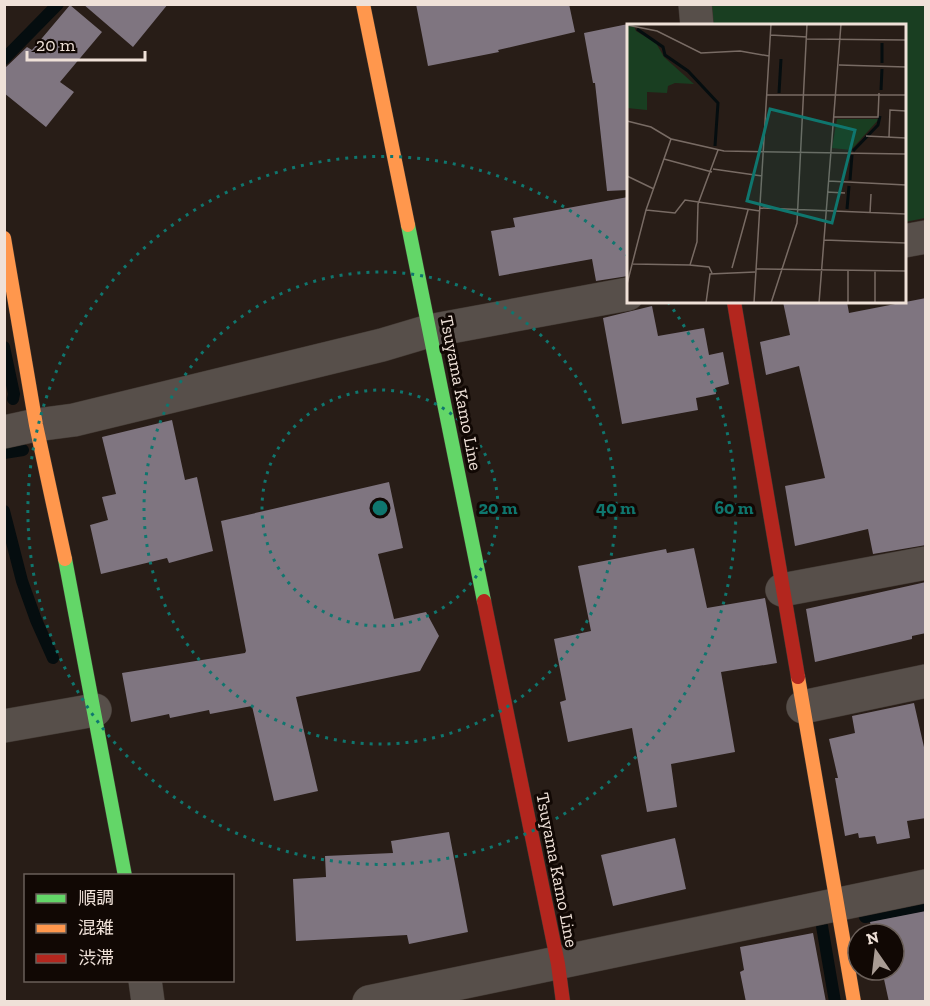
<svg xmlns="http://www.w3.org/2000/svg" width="930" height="1006" font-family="'Zilla Slab','Noto Sans JP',serif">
  <rect width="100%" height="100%" fill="#281d17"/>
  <path fill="#193e21" d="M710,5H925V218L905,222L904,26L713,25Z"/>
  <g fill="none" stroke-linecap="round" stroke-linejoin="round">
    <path stroke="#050d0f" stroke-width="12" d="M4,59L58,4
      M4,347L14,394L13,399
      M4,453L23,450
      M4,511L22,581L36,620L53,658
      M865,917L926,905
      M822,926L835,1002"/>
  </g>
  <path fill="#7f7580" d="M83,4H168L133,47Z
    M416,4H569L575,32L498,50L499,52L428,66Z
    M70,5L102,32L60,82L74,92L46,127L4,93V69L27,47L32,50Z
    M628,24V190L607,191L595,83H593L584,33Z
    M628,197V276L596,281L592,259L499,276L491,231L515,227L513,218Z
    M926,298V545L873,554L868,529L795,546L785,486L825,478L799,366L766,375L760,342L790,335L783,302H847L849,313Z
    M652,306L658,336L704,328L709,355L723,352L729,384L715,388L716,394L696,398L698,410L622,424L603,318Z
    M172,420L185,480L197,477L213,551L169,563L167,558L101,574L90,525L108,520L102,497L116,494L102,437Z
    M389,482L403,548L378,554L394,619L426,612L439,636L420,671L296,697L318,791L274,801L252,706L210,714L209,710L170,718L169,714L131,722L122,673L245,653L246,651L221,521Z
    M694,548L707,608L765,598L777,663L721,672L735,752L671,764L677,807L647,812L632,728L568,742L560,702L566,700L554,639L591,631L578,566L666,549L667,553Z
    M926,582V633L912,636V639L815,662L806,609Z
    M914,703L926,756V818L907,821L910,838L877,844L875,836L859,838L858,833L845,836L835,778H838L829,739L855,733L852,716Z
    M449,832L468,932L409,944L407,935L296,941L293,879L326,877L325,856L393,853L391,841Z
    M675,838L686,889L613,906L601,855Z
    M926,911V1002H889L882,970H894V934H873L870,922Z
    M813,933L826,1002H746L740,972L744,970L740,947Z"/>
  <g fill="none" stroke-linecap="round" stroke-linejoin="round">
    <g stroke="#413832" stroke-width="34">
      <path id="street" d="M695,4L697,26
        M904,241L926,237
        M4,432L36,425L74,420L382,345L429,331L628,294
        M782,590L926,563
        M803,707L926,681
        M4,726L95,710
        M145,980L148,1002
        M369,1002L926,886"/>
    </g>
    <g stroke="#413832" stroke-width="15">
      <path id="fast" d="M408,225L484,601
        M65,559L125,876"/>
    </g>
    <g stroke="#413832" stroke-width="15">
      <path id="slow" d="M363,4L408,225
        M4,238L36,425L65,559
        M798,677L854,1002"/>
    </g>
    <g stroke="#413832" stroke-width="15">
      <path id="jam" d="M734,302L798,677
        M484,601L558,964L563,1002"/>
    </g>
    <use href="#street" stroke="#574f4a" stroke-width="33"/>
    <use href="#fast" stroke="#63d668" stroke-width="14"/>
    <use href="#slow" stroke="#ff974d" stroke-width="14"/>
    <use href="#jam" stroke="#b3261e" stroke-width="14"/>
  </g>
  <g fill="none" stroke="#0f766e" stroke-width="3" stroke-dasharray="3 6">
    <circle cx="380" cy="508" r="118"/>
    <circle cx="380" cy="508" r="236"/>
    <path d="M668 302A354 354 0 1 1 628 256"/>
  </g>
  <g text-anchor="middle" stroke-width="6" stroke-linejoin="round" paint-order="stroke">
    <g font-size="18" fill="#efe1d8" stroke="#110804">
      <text transform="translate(461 393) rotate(79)" y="6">Tsuyama Kamo Line</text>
      <text transform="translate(557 870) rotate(79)" y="6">Tsuyama Kamo Line</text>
    </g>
  </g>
  <g transform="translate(627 24)">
    <rect width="279" height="279" fill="#281d17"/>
    <path d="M0,0H6L9,7L29,19L37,33L67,60L48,59L41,62L40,69L20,68V86L0,84ZM210,95H252L224,126L205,124Z" fill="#193e21"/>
    <path fill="none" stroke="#050d0f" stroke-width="3" d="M10,5L36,23L38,31L61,47L91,79L88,122M255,19V39M254,66L255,45M152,69L154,35M226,127L251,101L253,92M223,156L225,131M220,185L222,162"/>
    <path fill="none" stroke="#786b64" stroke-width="1.5" d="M0,1L30,7L74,29L113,27L142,32M143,11L180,13M180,15L279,16M212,41L279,43M140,71H279M207,93H251L252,69M0,97L24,103L44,115M239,112L279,114M262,113L263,86L279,87M37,135L85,148M86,145L135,152M0,152L27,165M201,157L279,161M200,168L218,169M133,184L279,190M19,186L48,189L58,176L133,187M243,189L244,170M197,216L279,219M6,240L63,241M105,244L121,186M129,245L279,247M85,249L82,243L63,241L70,218L71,180L91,126M0,260L19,186L44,115L97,127L279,130M79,279L83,250L128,248M127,279L144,0M144,279L170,199L180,0M192,279L214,0M221,279V246M248,279V247"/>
    <path fill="#0f766e" fill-opacity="0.15" stroke="#0f766e" stroke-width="3" d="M143,85L228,106L205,199L120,177Z"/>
    <rect width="279" height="279" fill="none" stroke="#efe1d8" stroke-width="3"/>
  </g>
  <circle cx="380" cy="508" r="9" fill="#0f766e" stroke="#110804" stroke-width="3"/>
  <g font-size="18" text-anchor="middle" font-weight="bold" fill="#0f766e" stroke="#110804" stroke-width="6" stroke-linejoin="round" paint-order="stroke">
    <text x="498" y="514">20 m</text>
    <text x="616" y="514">40 m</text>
    <text x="734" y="514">60 m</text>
  </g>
  <rect width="930" height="1006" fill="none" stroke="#efe1d8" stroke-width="12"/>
  <rect x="24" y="874" width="210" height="108" fill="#110804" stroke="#6a5f59" stroke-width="1.5"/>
  <rect x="36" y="894" width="30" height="9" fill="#63d668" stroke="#6a5f59" stroke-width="1.5"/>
  <text x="78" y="904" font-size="18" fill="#efe1d8">順調</text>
  <rect x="36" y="924" width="30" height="9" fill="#ff974d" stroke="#6a5f59" stroke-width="1.5"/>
  <text x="78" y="934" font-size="18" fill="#efe1d8">混雑</text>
  <rect x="36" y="954" width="30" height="9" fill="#b3261e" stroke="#6a5f59" stroke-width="1.5"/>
  <text x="78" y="964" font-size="18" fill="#efe1d8">渋滞</text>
  <g transform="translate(876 952) rotate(346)"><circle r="28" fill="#110804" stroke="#6a5f59" stroke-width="1.5"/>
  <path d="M0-4.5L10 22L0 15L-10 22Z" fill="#a99c94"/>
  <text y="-9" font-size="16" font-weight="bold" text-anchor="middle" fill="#efe1d8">N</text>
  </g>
  <path d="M27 51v9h118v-9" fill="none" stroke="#efe1d8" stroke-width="3"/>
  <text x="36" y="51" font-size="18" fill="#efe1d8" stroke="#110804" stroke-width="4.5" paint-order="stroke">20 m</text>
</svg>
